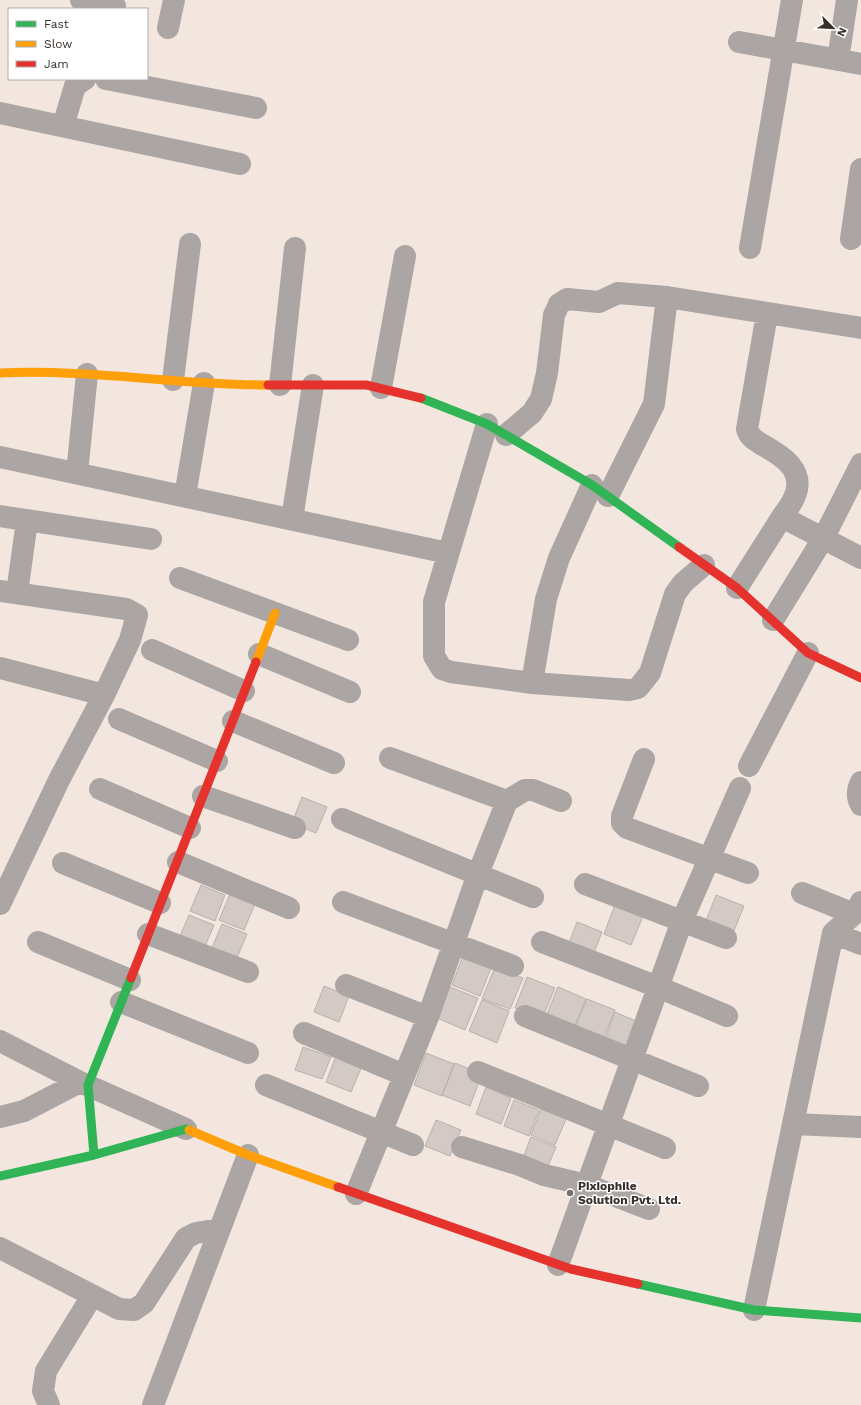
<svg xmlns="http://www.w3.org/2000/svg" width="861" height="1405" font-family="'Work Sans',sans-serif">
  <rect width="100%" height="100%" fill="#f2e6df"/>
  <path fill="#d3cac5" stroke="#bab1ac" d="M302,797L327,807L316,833L292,823Z
    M201,885L225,895L215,921L190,911Z
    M230,894L255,904L244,930L219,920Z
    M716,895L744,906L731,938L704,926Z
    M616,902L644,914L631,945L604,934Z
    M189,915L214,925L203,951L178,941Z
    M577,922L602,932L592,958L567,948Z
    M222,924L247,934L236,960L211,950Z
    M464,953L492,965L480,996L452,985Z
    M495,967L523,978L510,1009L482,999Z
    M527,977L555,988L542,1019L515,1008Z
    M324,986L349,996L339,1022L314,1012Z
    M450,987L478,998L465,1030L437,1018Z
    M558,987L586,999L573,1030L545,1019Z
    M587,999L615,1010L602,1041L574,1030Z
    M482,1000L509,1011L497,1043L469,1031Z
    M615,1012L643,1024L631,1055L603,1044Z
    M303,1047L331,1057L322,1079L295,1070Z
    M426,1053L454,1064L442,1096L414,1085Z
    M336,1056L362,1066L351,1092L326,1082Z
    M455,1063L482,1074L470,1106L442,1095Z
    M486,1087L511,1098L501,1124L476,1114Z
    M514,1100L539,1110L529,1136L504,1126Z
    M541,1109L566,1119L555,1145L531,1135Z
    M436,1120L461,1130L450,1156L425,1146Z
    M531,1137L556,1147L545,1173L521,1163Z"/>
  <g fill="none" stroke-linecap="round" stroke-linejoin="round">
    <path stroke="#aba5a3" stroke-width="22" d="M81,0L115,6
      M168,28L174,0
      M739,42L861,64
      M838,60L847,0
      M106,79L256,108
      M0,113L240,164
      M63,126L75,86L85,79
      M851,239L861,169
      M750,248L792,0
      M767,314L747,429C749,437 755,440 761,444C781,455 807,470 794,498C791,505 786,511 782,517
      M173,380L190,244
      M280,385L295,248
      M381,388L405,256
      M487,424L434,602V656L442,669L451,672L532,683L546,599L559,558L592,485
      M506,435L532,413L541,399L547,373L554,315L559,304L567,299L599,302L618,293L667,297L861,328
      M0,457L448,553
      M77,473L87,374
      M185,496L204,383
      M608,496L654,404L667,297
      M0,516L151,539
      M292,519L313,385
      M180,578L348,640
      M737,588L782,517L861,558
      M0,591L126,609L137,615L130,640L104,695L59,780L0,904
      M17,593L27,521
      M773,620L824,537L861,464
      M152,650L244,691
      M259,654L350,692
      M0,668L104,695
      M532,683L629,690L638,688L650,673L675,594L683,583L704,565
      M119,719L217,761
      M233,721L334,763
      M390,758L507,801
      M644,759L622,816V823L627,828L748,873
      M749,766L808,653
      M861,782C857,790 857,798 861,805
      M100,789L190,828
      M203,796L295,828
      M342,819L533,897
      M178,862L289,908
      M63,863L160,903
      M585,884L726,938
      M802,893L854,914
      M343,902L513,966
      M833,933L861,944
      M148,934L248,972
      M38,942L130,980
      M542,942L658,987L727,1016
      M346,985L428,1017
      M121,1002L248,1053
      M525,1016L698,1086
      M304,1033L404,1075
      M0,1041L80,1082L186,1129
      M478,1072L665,1148
      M266,1085L413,1145
      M0,1117L24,1111L80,1082
      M793,1124L861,1127
      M462,1147L520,1165L544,1175L587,1185L649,1209
      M356,1194L428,1017L478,874L507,801L525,790H533L561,801
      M0,1248L119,1309L134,1310L144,1303L186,1238L196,1233L220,1229
      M558,1265L682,921L740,788
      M754,1310L833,933L854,914L861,902
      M49,1405L43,1391L46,1371L92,1296
      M153,1405L248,1155"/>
    <path stroke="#30b455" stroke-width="9" d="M421,398L487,424L592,485L679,547
      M94,1155L88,1085L131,978
      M0,1176L94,1155L186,1129L189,1130
      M638,1284L754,1310L861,1318"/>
    <path stroke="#ff9f0a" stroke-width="9" d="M0,373C90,369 179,385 268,385
      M256,662L275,613
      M189,1130L248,1155L338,1187"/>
    <path stroke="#e5322d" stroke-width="9" d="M268,385H367L421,398
      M679,547L737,588L808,653L861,678
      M131,978L256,662
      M338,1187L571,1269L638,1284"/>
  </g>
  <circle fill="#796f69" stroke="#fff" stroke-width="1.5" cx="570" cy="1193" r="4"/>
  <g text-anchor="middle" stroke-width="3" stroke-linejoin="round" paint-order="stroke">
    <g font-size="12" font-weight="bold" fill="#382f2a" stroke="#fff" text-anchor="start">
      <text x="578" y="1190">Pixiophile<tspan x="578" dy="14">Solution Pvt. Ltd.</tspan></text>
    </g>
  </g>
  <rect x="8" y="8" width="140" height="72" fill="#ffffff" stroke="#afacaa"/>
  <rect x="16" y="21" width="20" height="6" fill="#30b455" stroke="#afacaa"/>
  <text x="44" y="28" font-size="12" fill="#382f2a">Fast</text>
  <rect x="16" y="41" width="20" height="6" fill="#ff9f0a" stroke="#afacaa"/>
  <text x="44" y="48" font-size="12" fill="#382f2a">Slow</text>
  <rect x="16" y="61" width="20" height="6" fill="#e5322d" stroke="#afacaa"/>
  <text x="44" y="68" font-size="12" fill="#382f2a">Jam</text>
  <g transform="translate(833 28) rotate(114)" stroke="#ffffff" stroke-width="3" paint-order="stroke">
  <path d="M0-3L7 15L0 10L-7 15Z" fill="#382f2a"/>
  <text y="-6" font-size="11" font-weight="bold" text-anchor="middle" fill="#382f2a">N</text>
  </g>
</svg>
